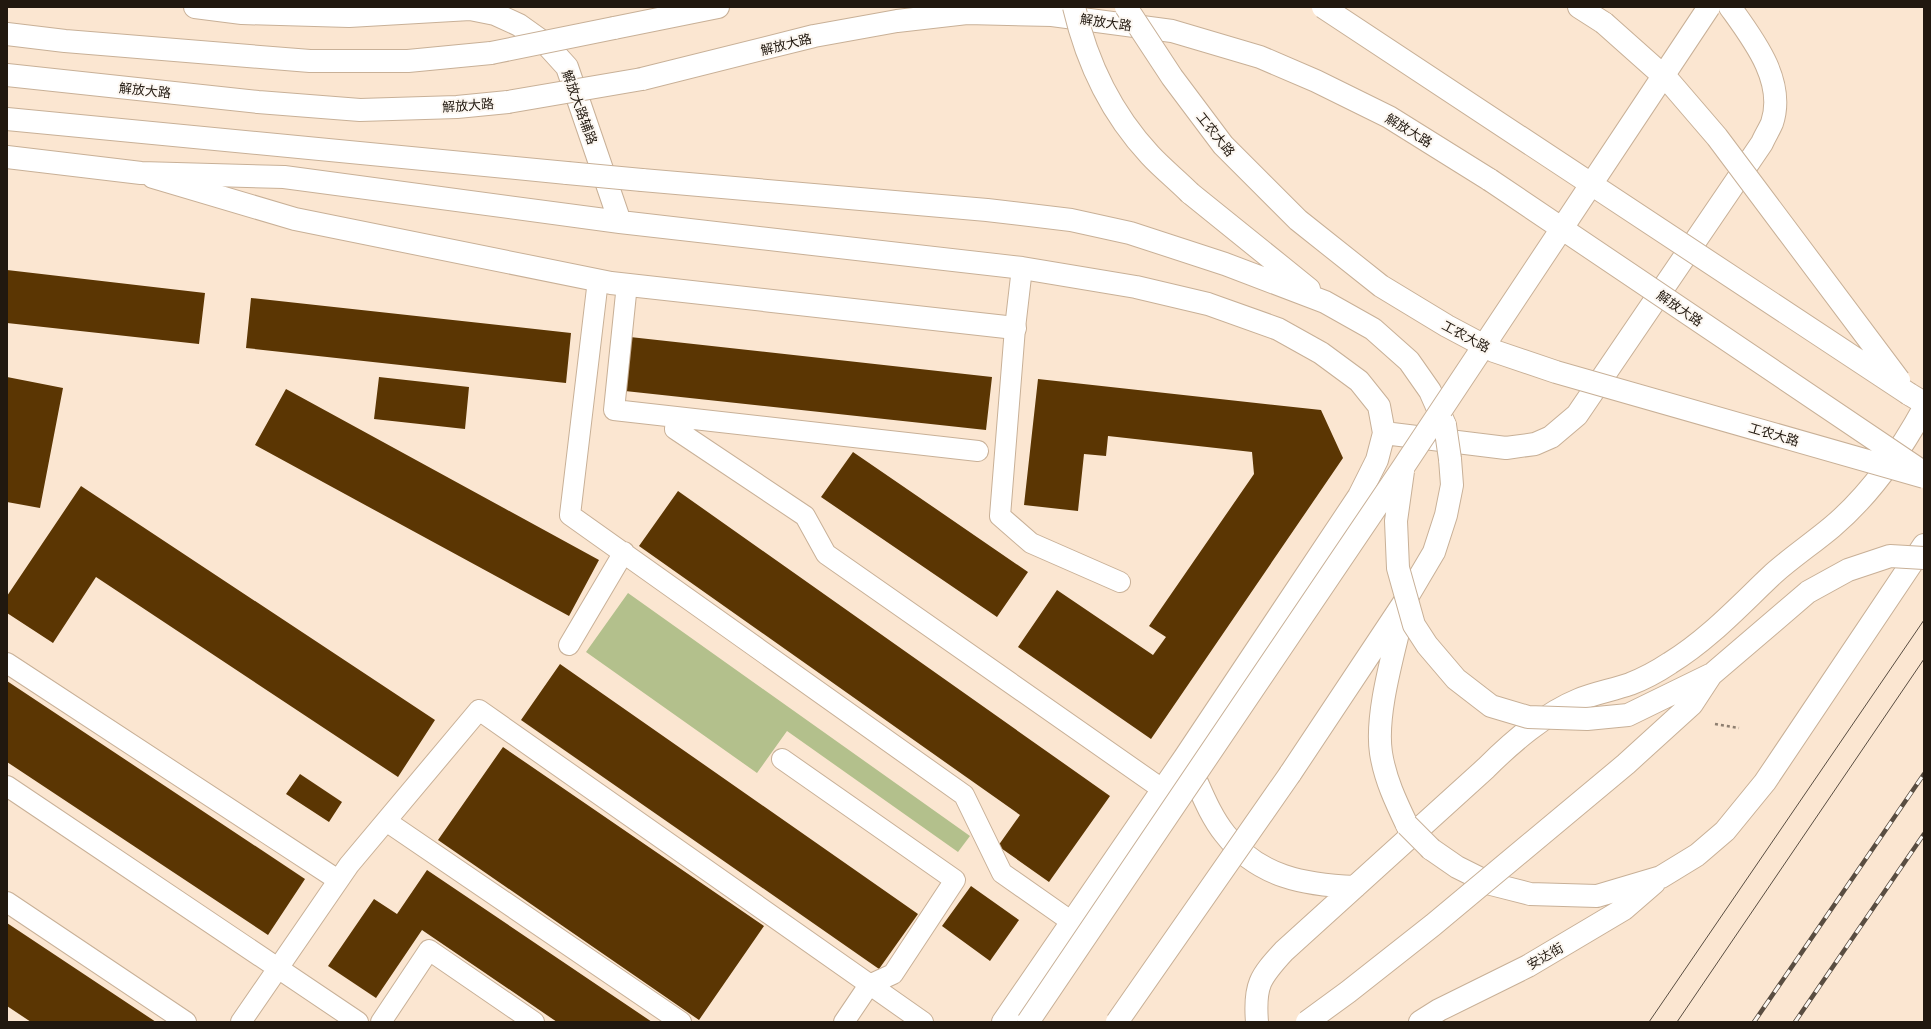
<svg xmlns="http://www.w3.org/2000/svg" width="1931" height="1029" font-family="Inter,'Noto Sans SC',sans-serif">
  <rect width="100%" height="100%" fill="#fbe6d1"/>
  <path fill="#b3c08c" d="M628,593L970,836L958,852L787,731L757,773L586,652Z"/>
  <path fill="#5b3603" d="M7,270L205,293L199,344L7,323Z
    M251,298L571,333L566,383L246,348Z
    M630,337L992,377L986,430L625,391Z
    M7,377L63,388L40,508L7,502Z
    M379,377L469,387L465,429L374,419Z
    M1038,379L1321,410L1343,458L1151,739L1018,647L1057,590L1153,655L1166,637L1149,626L1254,474L1252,452L1108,436L1106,456L1084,454L1078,511L1024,505Z
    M286,389L599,560L569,616L255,445Z
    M853,452L1028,572L997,617L821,497Z
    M81,486L435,720L398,777L96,577L53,643L7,613V596Z
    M678,491L1110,796L1049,882L998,846L1020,815L639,546Z
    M560,664L918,914L879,969L521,720Z
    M7,681L305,879L268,935L7,762Z
    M503,747L764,926L699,1020L438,840Z
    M300,774L342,802L329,822L286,794Z
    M427,870L652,1022H557L422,930L376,998L328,966L374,899L397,914Z
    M971,886L1019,920L990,961L942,926Z
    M7,923L156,1022H31L7,1006Z"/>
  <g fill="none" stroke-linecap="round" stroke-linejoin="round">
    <g stroke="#c8b097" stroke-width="22">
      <path id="service" d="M1022,268L1015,328L1000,516L1031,543L1120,582
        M598,280L570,515L964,795L1002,873L1072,922
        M627,284L614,410L978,451
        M676,417L675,429L805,516L826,554L1162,789
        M569,645L624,552
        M7,663L338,880
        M782,759L955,880L893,974L869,985L844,1022
        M7,786L358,1022
        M386,821L681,1022
        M7,902L186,1022
        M241,1022L349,865L479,710L923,1022
        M381,1022L429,950L534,1022"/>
    </g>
    <g stroke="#c8b097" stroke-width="24">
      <path id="minor" d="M153,177L295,219L611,283L1015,328"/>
    </g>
    <g stroke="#c8b097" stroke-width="24">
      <path id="tertiary" d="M195,7L242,13L349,16L470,9L495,14L519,25L547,45L567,67L620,222
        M7,157L141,173L284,177L620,222L1022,268L1136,287L1208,304L1278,329L1321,353L1359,381L1379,406L1384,433L1377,460L1359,496L1185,757L1003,1022
        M1384,433L1506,448L1535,444L1551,437L1577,415L1762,143C1765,136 1769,130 1772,123C1786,81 1753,39 1730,7
        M1187,761C1199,785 1208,813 1225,834C1258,877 1305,885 1355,887
        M1257,1022C1254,985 1260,977 1284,951L1486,768C1510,744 1546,713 1578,700C1595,693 1613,690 1630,684C1643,679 1658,671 1670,663C1709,639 1740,605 1773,574C1792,557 1813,543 1832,527C1871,494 1900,452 1924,408"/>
    </g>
    <g stroke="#c8b097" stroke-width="24">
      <path id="primary" d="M1579,7L1604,23
        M614,28L718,7
        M7,34L65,41L310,61H408L491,53
        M7,75L258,102L360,110L457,107L508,102
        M642,79L814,36L897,21L967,13L1052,15L1172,31L1260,57L1316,81L1389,117L1490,180
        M7,119L567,173
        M642,180L987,210L1071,220L1130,233L1225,264L1325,302L1373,329L1409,361L1430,391L1445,425
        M1190,193L1309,289
        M1909,394L1924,403
        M1403,612C1394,652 1375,714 1381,753C1385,779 1396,802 1407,825
        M1290,774L1405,601L1434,552L1446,515L1452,485L1450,459
        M1431,849L1457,867L1491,884L1530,894L1597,896L1661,877L1697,855L1725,831L1765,782L1924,545
        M1420,1022L1439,1010L1528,966L1624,909L1654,883"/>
    </g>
    <path stroke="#8e7f70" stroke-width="2.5" stroke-dasharray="3 3" stroke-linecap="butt" d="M1715,724L1739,728"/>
    <use href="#service" stroke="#fff" stroke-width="20"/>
    <use href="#minor" stroke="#fff" stroke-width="22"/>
    <use href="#tertiary" stroke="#fff" stroke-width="22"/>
    <use href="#primary" stroke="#fff" stroke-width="22"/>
    <path stroke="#594d41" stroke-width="1" d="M1649,1022L1924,620
      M1677,1022L1924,659"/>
    <g stroke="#594d41" stroke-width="4.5">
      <path id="rail" d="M1754,1022L1924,774
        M1795,1022L1924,834"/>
    </g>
    <use href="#rail" stroke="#fcf7f1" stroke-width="3" stroke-dasharray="9" stroke-linecap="butt"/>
    <g stroke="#c8b097" stroke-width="24" stroke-linecap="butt">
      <path id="primary-bridge" d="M1074,7C1087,63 1110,112 1150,155C1162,168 1177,180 1190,193
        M1126,7L1172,77L1223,145L1298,220L1381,286L1447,326L1494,351L1556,372L1924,477
        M1323,7L1909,394
        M1604,23L1668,80L1717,137L1899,380
        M491,53L614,28
        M508,102L642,79
        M567,173L642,180
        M1490,180L1917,468
        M1445,425L1450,459
        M1403,471L1396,521L1398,568L1414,625L1427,645L1456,679L1491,706L1528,717L1587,719L1628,715L1710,675
        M1407,825L1431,849
        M1028,1022L1404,466L1709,7
        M1117,1022L1290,774
        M1307,1022L1348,992L1433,925L1626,764L1692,704L1711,675L1808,592L1848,570L1890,556L1924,558"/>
    </g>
    <use href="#primary-bridge" stroke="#fff" stroke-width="22"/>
  </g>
  <g text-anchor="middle" stroke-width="4" stroke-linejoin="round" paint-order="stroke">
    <g font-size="13" fill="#21180f" stroke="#fcf7f1">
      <text transform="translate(1106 22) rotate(8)" y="5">解放大路</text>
      <text transform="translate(786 44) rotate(-14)" y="5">解放大路</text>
      <text transform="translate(145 90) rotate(6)" y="5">解放大路</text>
      <text transform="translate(468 105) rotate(-4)" y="5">解放大路</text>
      <text transform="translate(580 107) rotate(70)" y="5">解放大路辅路</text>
      <text transform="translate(1409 130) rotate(31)" y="5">解放大路</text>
      <text transform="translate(1216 134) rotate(51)" y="5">工农大路</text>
      <text transform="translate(1680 308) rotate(34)" y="5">解放大路</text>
      <text transform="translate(1466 336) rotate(28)" y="5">工农大路</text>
      <text transform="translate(1774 434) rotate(16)" y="5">工农大路</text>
      <text transform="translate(1545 956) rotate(-30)" y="5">安达街</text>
    </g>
  </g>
  <rect width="1931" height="1029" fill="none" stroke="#21180f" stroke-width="16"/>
</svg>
